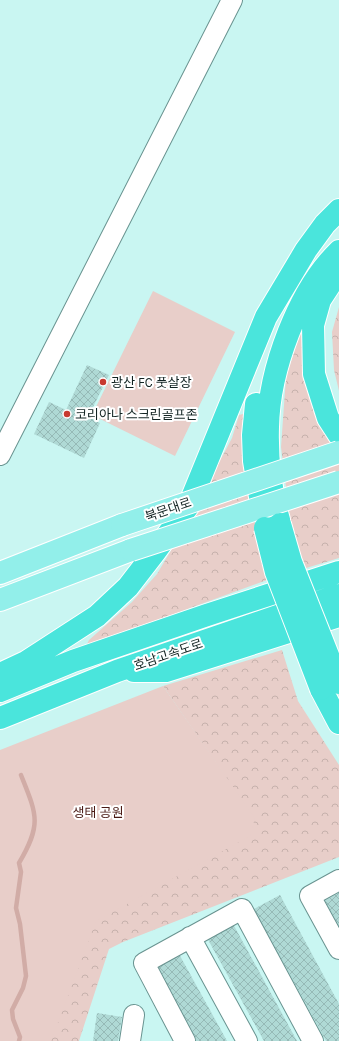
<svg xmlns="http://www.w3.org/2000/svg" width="339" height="1041" font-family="Karla,'Noto Sans KR',sans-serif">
  <defs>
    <pattern id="forest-crowns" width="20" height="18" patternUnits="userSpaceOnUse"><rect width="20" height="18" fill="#e8cec9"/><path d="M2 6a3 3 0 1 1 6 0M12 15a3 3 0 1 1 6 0" fill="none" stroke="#c6b1ac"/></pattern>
    <pattern id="building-cross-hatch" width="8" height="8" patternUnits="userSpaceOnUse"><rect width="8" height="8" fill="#afd9d5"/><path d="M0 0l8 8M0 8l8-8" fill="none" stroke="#96bab7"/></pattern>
  </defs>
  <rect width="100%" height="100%" fill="#c9f6f2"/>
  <path fill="url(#forest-crowns)" d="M339,307V391L334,370L332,332Z
    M301,331H307L339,446V558L270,579L86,646L89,640L132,602L157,574L186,525L232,438L239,415L243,414L247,426L251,500L258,541L293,530L290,519L281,447L286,377Z
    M282,650L298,701L339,765V857L123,942L109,949L79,1041H23L27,942L254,818L163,686Z"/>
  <path fill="#e8cec9" d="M153,291L235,332L175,456L92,415Z
    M163,686L255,818L250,836L96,921L51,1041H0V750Z"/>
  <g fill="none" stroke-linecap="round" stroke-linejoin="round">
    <path stroke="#d1aca6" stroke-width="4.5" d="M19,1041L20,1037L13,1019L12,1010L23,988L26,976L20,924L16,908L21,872L19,863C42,824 37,815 21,775"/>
  </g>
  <path fill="url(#building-cross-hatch)" d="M87,365L109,375L88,417L100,423L84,458L34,434L49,402L66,410Z
    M339,889V926L323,897Z
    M280,895L339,1004V1041H326L254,909Z
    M232,922L297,1041H264L206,936Z
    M179,954L227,1041H193L153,968Z
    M97,1013L122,1017L118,1041H93Z"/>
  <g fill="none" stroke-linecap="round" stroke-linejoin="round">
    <g stroke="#699390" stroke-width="22">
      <path id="minor" d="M0,455L232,0
        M339,880L310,896L339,949
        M190,937L247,1041
        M130,1041L134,1015
        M185,1041L144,963L242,909L313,1041"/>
    </g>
    <g stroke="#fff" stroke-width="24">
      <path id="major" d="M0,573L122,525
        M0,600L131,550"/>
    </g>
    <g stroke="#fff" stroke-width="24">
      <path id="highway" d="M335,277L320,300L313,325L314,374L328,418L339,435
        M256,404L253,435L254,461L260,497
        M279,520C271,491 267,458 268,427C269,370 298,291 339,251
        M134,671H166L339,616
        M0,674L26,662L97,616L128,587L155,552L189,505L266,317L306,250L325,224L339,210
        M321,689L339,723
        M0,691L73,661L207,615L339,572
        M0,718L117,671L339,595"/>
    </g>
    <use href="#minor" stroke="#fff" stroke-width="20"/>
    <use href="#major" stroke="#92efea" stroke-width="22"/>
    <use href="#highway" stroke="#4ae5dc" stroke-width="22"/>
    <g stroke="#fff" stroke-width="24" stroke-linecap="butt">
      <path id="major-bridge" d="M122,525L339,452
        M131,550L339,482"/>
    </g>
    <g stroke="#fff" stroke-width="24" stroke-linecap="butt">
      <path id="highway-bridge" d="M280,524L291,562L339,683
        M265,528L276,572L321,689"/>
    </g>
    <use href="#major-bridge" stroke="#92efea" stroke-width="22"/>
    <use href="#highway-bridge" stroke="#4ae5dc" stroke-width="22"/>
  </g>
  <g fill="#c83a30" stroke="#fff" stroke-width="1.5">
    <circle cx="103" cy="382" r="4"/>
    <circle cx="67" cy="414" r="4"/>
  </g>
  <g text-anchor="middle" stroke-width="4" stroke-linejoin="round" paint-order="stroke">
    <g font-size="13" fill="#122322" stroke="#fff" text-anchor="start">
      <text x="111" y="387">광산 FC 풋살장</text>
      <text x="75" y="419">코리아나 스크린골프존</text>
    </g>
    <g font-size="13" fill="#122322" stroke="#fff">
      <text transform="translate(168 509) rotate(-19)" y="5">북문대로</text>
      <text transform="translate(168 654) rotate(-19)" y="5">호남고속도로</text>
    </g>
    <g font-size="13" fill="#491914" stroke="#fff">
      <text x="98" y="817">생태 공원</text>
    </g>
  </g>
</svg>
